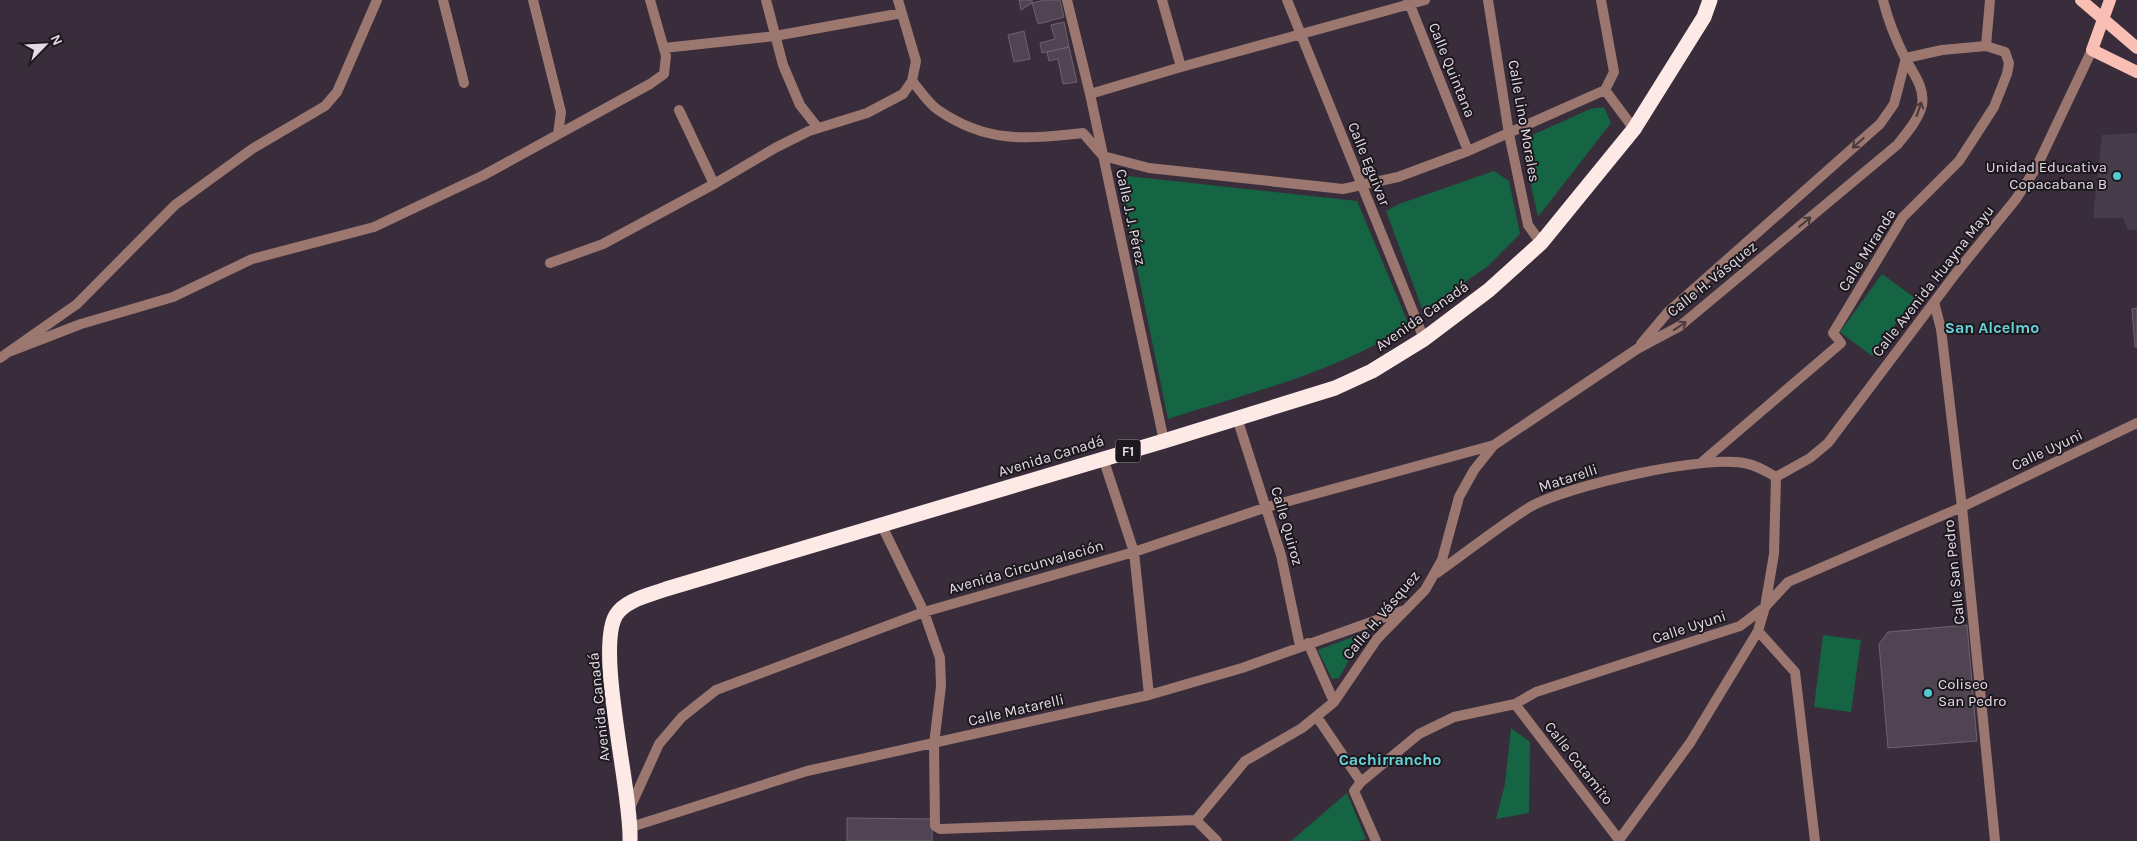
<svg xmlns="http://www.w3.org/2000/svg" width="2137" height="841" font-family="Karla,sans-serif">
  <rect width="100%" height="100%" fill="#392d3b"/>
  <path fill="#463c4a" d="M2137,133V230H2128L2123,218H2093L2102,135Z"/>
  <path fill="#156443" d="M1604,107L1611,123L1538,217L1521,140L1590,109Z
    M1494,171L1509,181L1520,234L1488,266L1423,311L1386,211L1399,204Z
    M1118,175L1357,201L1409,325C1337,372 1249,393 1168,419Z
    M1882,274L1915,298L1872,356L1840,332Z
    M1358,635L1360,640L1339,678L1332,679L1318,650Z
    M1823,635L1861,640L1851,712L1814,707Z
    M1511,728L1530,742L1529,813L1496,819L1505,784Z
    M1347,793L1366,839L1357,841H1291Z"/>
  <path fill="#504352" stroke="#6e6170" d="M1019,0H1032V3L1021,10Z
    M1045,0H1060L1064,17L1038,24L1032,3Z
    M1064,22L1069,47L1042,53L1040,43L1055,39L1051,25Z
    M1024,31L1030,59L1014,62L1008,35Z
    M1069,47L1077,82L1063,84L1058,59L1049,61L1047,52Z
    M2137,308V347H2135L2132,309Z
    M1967,625L1977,741L1888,748L1879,644L1888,632Z
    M847,818L932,819V841H847Z"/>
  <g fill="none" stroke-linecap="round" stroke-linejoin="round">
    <path stroke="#9b7770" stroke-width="10" d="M443,0L464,83
      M533,0L561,112L558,134
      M766,0L783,65L800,105L818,128
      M1067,0L1090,94L1164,441
      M1162,0L1181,67
      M1287,0L1424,339
      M1408,0L1468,151
      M1488,0L1509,134L1528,225L1541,243
      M664,48L775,36L902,13
      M1906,58L1942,50L1986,46
      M912,81C920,90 928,103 938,110C988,144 1026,139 1083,133L1103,156L1149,168L1343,189L1398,177L1468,151L1605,90L1614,72L1601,0
      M1605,90L1634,129
      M1090,94L1181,67L1425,0
      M679,110L714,184
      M550,263L603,244L714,184L775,148L809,131L867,113L903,94L912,81L916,61L898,0
      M1934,302L1941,329L1962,507L1995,841
      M1641,344L1668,312L1880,124L1894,104L1906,58
      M11,351L81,324L173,297L252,259L374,227L484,175L650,84L664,74L666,56L650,0
      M0,358L77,304L175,205L252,149L325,106L337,92L377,0
      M1237,418L1281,555L1300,646
      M1103,458L1134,552L1149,695
      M1702,462L1841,343L1833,333L1903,217L1959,161L1994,107L2007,74L2009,63L2005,52L1986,46L1990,0
      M1776,477L1810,458L1828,443L1956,273L2016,199L2036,168L2092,50
      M882,526L924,612L940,658L941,686L934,744L935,826L940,829L1196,820L1245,761L1302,728L1334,702L1377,639L1425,590L1442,560L1459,497L1474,470L1494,445L1637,349L1680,326L1897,145C1906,134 1919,119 1922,105C1925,87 1913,73 1905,58C1896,40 1888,20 1883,0
      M1437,573C1468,551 1498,527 1530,507C1566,486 1709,453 1748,464C1758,466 1767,472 1776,477
      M1758,631L1795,672L1815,841
      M1308,643L1334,702
      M1515,704L1620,841
      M1317,717L1361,782
      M629,810L659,744L682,717L716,690L924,612L1134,552L1267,507L1494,445
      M1196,820L1217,841
      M631,827L807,771L1149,695L1242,668L1402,611
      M1619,840L1690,743L1758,631L1765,607L1774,554L1776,477
      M1376,841L1354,791L1361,782L1419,734L1454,717L1515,704L1536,692L1740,626L1765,607L1788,582L1962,507L2137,423"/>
    <path stroke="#fabfb4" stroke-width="12" d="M2110,0L2092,50L2137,72"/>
    <path stroke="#fdeae7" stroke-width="15" d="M630,841C632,792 595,650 616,615C625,600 650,595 666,589L1164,441L1335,388L1372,371L1424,339L1489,290L1541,243L1634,129L1704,17L1710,0"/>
    <path stroke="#fabfb4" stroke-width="12" d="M2081,0L2137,48"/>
  </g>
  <defs><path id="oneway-shaft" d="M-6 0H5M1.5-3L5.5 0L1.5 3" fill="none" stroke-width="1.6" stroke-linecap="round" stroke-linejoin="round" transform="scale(1.25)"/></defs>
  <g stroke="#49393b">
    <use href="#oneway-shaft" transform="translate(1919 109) rotate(-71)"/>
    <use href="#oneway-shaft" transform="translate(1858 143) rotate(138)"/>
    <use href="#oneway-shaft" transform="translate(1805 222) rotate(-40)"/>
    <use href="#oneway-shaft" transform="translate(1680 326) rotate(-34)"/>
  </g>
  <g fill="#51ccd1" stroke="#1d171e" stroke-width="2">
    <circle cx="2117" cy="176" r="5"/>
    <circle cx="1928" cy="693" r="5"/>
  </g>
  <g text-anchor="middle" stroke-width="4" stroke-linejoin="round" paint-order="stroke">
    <rect fill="#1d171e" stroke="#a7a0a9" stroke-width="1" x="1115.5" y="439.5" width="25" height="23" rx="4"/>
    <g font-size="14" font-weight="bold" fill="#e2dbe4">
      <text x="1128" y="456">F1</text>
    </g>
    <g font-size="15" fill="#e2dbe4" stroke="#1d171e">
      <text transform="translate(1452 70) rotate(68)" y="5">Calle Quintana</text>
      <text transform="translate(1524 121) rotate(80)" y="5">Calle Lino Morales</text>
      <text transform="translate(1369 164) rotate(68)" y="5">Calle Eguivar</text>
      <text transform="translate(1131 217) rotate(78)" y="5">Calle J. J. Pérez</text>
      <text transform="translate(1867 250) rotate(-58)" y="5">Calle Miranda</text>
      <text transform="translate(1712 279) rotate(-39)" y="5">Calle H. Vásquez</text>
      <text transform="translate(1933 281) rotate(-52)" y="5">Calle Avenida Huayna Mayu</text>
      <text transform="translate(1422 316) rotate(-35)" y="5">Avenida Canadá</text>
      <text transform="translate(2047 450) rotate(-25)" y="5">Calle Uyuni</text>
      <text transform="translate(1051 456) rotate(-17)" y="5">Avenida Canadá</text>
      <text transform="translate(1568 478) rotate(-18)" y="5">Matarelli</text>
      <text transform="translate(1287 526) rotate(74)" y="5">Calle Quiroz</text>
      <text transform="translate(1026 567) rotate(-16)" y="5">Avenida Circunvalación</text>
      <text transform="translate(1954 572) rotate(-96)" y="5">Calle San Pedro</text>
      <text transform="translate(1381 615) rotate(-50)" y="5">Calle H. Vásquez</text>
      <text transform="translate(1689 627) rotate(-18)" y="5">Calle Uyuni</text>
      <text transform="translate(599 707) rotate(-96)" y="5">Avenida Canadá</text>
      <text transform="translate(1016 710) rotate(-13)" y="5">Calle Matarelli</text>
      <text transform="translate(1579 763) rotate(52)" y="5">Calle Cotamito</text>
    </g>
    <g font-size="15" fill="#e2dbe4" stroke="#1d171e" text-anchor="end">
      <text x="2107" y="172">Unidad Educativa<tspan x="2107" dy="17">Copacabana B</tspan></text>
      <text x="1938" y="689" text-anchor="start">Coliseo<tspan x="1938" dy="17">San Pedro</tspan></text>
    </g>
    <g font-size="16" font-weight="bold" fill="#67d4d9" stroke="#1d171e">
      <text x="1992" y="333">San Alcelmo</text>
      <text x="1390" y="765">Cachirrancho</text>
    </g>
  </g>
  <g transform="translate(45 45) rotate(66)" stroke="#1d171e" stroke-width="4" paint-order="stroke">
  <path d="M0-4L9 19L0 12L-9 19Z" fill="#e2dbe4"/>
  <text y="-8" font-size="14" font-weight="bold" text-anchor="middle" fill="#e2dbe4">N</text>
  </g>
</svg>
